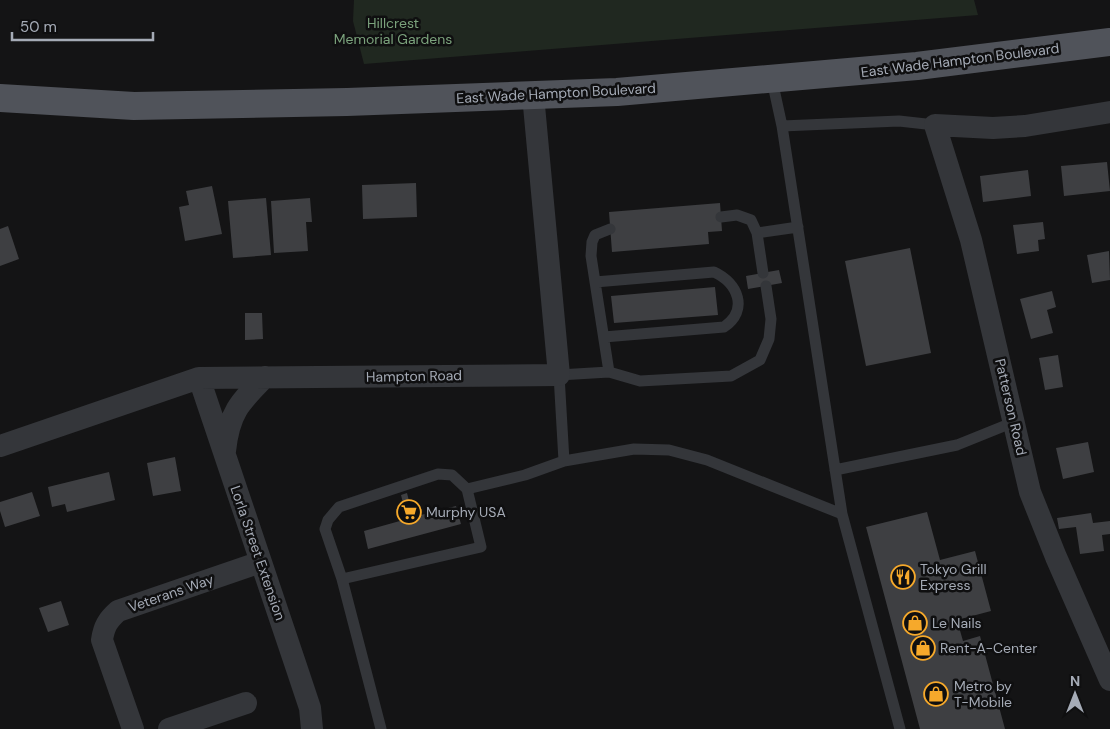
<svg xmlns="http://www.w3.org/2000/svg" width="1110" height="729" font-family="'DM Sans',sans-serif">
  <rect width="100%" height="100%" fill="#141415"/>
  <path fill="#202820" d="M354,0H974L978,15L364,64L353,21Z"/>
  <path fill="#3e3f42" d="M1107,162L1110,191L1064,196L1061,166Z
    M1028,170L1031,196L983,202L980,176Z
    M416,183L417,217L363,219L362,185Z
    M212,186L222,234L185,241L179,207L189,205L186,191Z
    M266,198L271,255L233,258L228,201Z
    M310,198L312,222H306L308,251L274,253L271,201Z
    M720,203L722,231L708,232L709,244L612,252L609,212Z
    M1043,222L1045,239L1038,240L1039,251L1017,254L1013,225Z
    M8,226L19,259L0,266V229Z
    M910,248L931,353L866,366L845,261Z
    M1109,251L1110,280L1092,283L1087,255Z
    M779,270L782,283L748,289L746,276Z
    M715,287L718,315L614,323L611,296Z
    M1052,291L1056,307L1047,310L1053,333L1031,339L1020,299Z
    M245,313H262L263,339L245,340Z
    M1058,355L1063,387L1045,390L1039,358Z
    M1088,442L1094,472L1063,479L1056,448Z
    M175,457L181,491L153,496L147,463Z
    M109,472L115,500L67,512L65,504L52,507L48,487Z
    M32,492L40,516L5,527L0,511V502Z
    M407,493L413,517L456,506L461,524L368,549L364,531L407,519L401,495Z
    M927,512L940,560L975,551L991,611L957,620L963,641L980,636L1005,729H920L866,527Z
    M1091,513L1093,523L1110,521V534L1102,535L1104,551L1080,554L1076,527L1059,529L1057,518Z
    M61,601L69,625L48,632L39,608Z"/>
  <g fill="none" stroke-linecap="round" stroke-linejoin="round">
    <path stroke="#34363a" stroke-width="11" d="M772,80L782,126L842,514L900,729
      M782,126L899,121L935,125
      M721,217L737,215L751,220L757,233L763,273
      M757,233L798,227
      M595,282L714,272C738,283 749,310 724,327L604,337
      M609,372L591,256L592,242L595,235L610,229
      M564,461L559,375L609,372L640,381L731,376L760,360L769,339L771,319L766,286
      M835,470L957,445L1014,422
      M467,489L525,475L564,461L634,449L669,450L707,460L842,514
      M342,579L325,529L328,520L339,507L438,474L452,475L467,489L481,547L342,579L381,729"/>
    <path stroke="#34363a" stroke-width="22" d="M1110,112L1025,126L993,128L935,125L971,240L1030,492L1056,557L1110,680
      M199,378L297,669L310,708L312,729
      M0,446L199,378L559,375L533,95
      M225,451C229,413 239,403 265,377
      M133,729L102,640C104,626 108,620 118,611L261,562
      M169,729L246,703"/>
    <path stroke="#50535a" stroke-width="28" d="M0,98L134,106L347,102L617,92L917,66L1110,42"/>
  </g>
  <defs>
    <g id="supermarket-ring" transform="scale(1.25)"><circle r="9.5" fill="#0f0f10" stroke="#f6a92b" stroke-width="1.5"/><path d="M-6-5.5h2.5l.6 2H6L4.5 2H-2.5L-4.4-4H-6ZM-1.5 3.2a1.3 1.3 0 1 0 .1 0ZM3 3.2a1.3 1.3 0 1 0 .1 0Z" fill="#f6a92b"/></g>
    <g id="restaurant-ring" transform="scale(1.25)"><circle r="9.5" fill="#0f0f10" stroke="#f6a92b" stroke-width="1.5"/><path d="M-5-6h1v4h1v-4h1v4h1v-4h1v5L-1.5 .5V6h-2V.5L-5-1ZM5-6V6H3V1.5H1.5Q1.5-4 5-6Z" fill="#f6a92b"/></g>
    <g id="shop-ring" transform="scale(1.25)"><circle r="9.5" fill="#0f0f10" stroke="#f6a92b" stroke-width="1.5"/><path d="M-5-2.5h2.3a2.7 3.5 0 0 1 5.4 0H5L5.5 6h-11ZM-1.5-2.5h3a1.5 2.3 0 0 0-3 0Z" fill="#f6a92b"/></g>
  </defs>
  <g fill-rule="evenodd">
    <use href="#supermarket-ring" x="409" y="512"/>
    <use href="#restaurant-ring" x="903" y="577"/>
    <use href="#shop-ring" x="915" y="623"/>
    <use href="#shop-ring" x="923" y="648"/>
    <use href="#shop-ring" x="936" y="694"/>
  </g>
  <g text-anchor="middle" stroke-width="5" stroke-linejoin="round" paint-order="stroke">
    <g font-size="14" fill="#7ba27c" stroke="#0f0f10">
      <text x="393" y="28">Hillcrest<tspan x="393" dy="16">Memorial Gardens</tspan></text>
    </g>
    <g font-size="14" fill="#a5abb6" stroke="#0f0f10">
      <text transform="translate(960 60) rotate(-7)" y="5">East Wade Hampton Boulevard</text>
      <text transform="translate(556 93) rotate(-3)" y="5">East Wade Hampton Boulevard</text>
      <text transform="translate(414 376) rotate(-1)" y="5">Hampton Road</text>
      <text transform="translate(1011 407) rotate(77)" y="5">Patterson Road</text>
      <text transform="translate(258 553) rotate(71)" y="5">Lorla Street Extension</text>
      <text transform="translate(171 593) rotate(-19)" y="5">Veterans Way</text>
    </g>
    <g font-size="14" fill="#a5abb6" stroke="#0f0f10" text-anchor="start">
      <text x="426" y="517">Murphy USA</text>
      <text x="920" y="574">Tokyo Grill<tspan x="920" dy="16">Express</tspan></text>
      <text x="932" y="628">Le Nails</text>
      <text x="940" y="653">Rent-A-Center</text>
      <text x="954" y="691">Metro by<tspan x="954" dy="16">T-Mobile</tspan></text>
    </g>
  </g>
  <g transform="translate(1075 694)" stroke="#0f0f10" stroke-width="4" paint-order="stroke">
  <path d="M0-4L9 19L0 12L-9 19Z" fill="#a5abb6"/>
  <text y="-8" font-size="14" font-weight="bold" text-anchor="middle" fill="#a5abb6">N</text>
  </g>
  <path d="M12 32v8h141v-8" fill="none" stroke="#a5abb6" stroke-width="2.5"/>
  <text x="20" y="32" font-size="15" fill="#a5abb6" stroke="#0f0f10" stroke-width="4" paint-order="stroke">50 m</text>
</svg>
